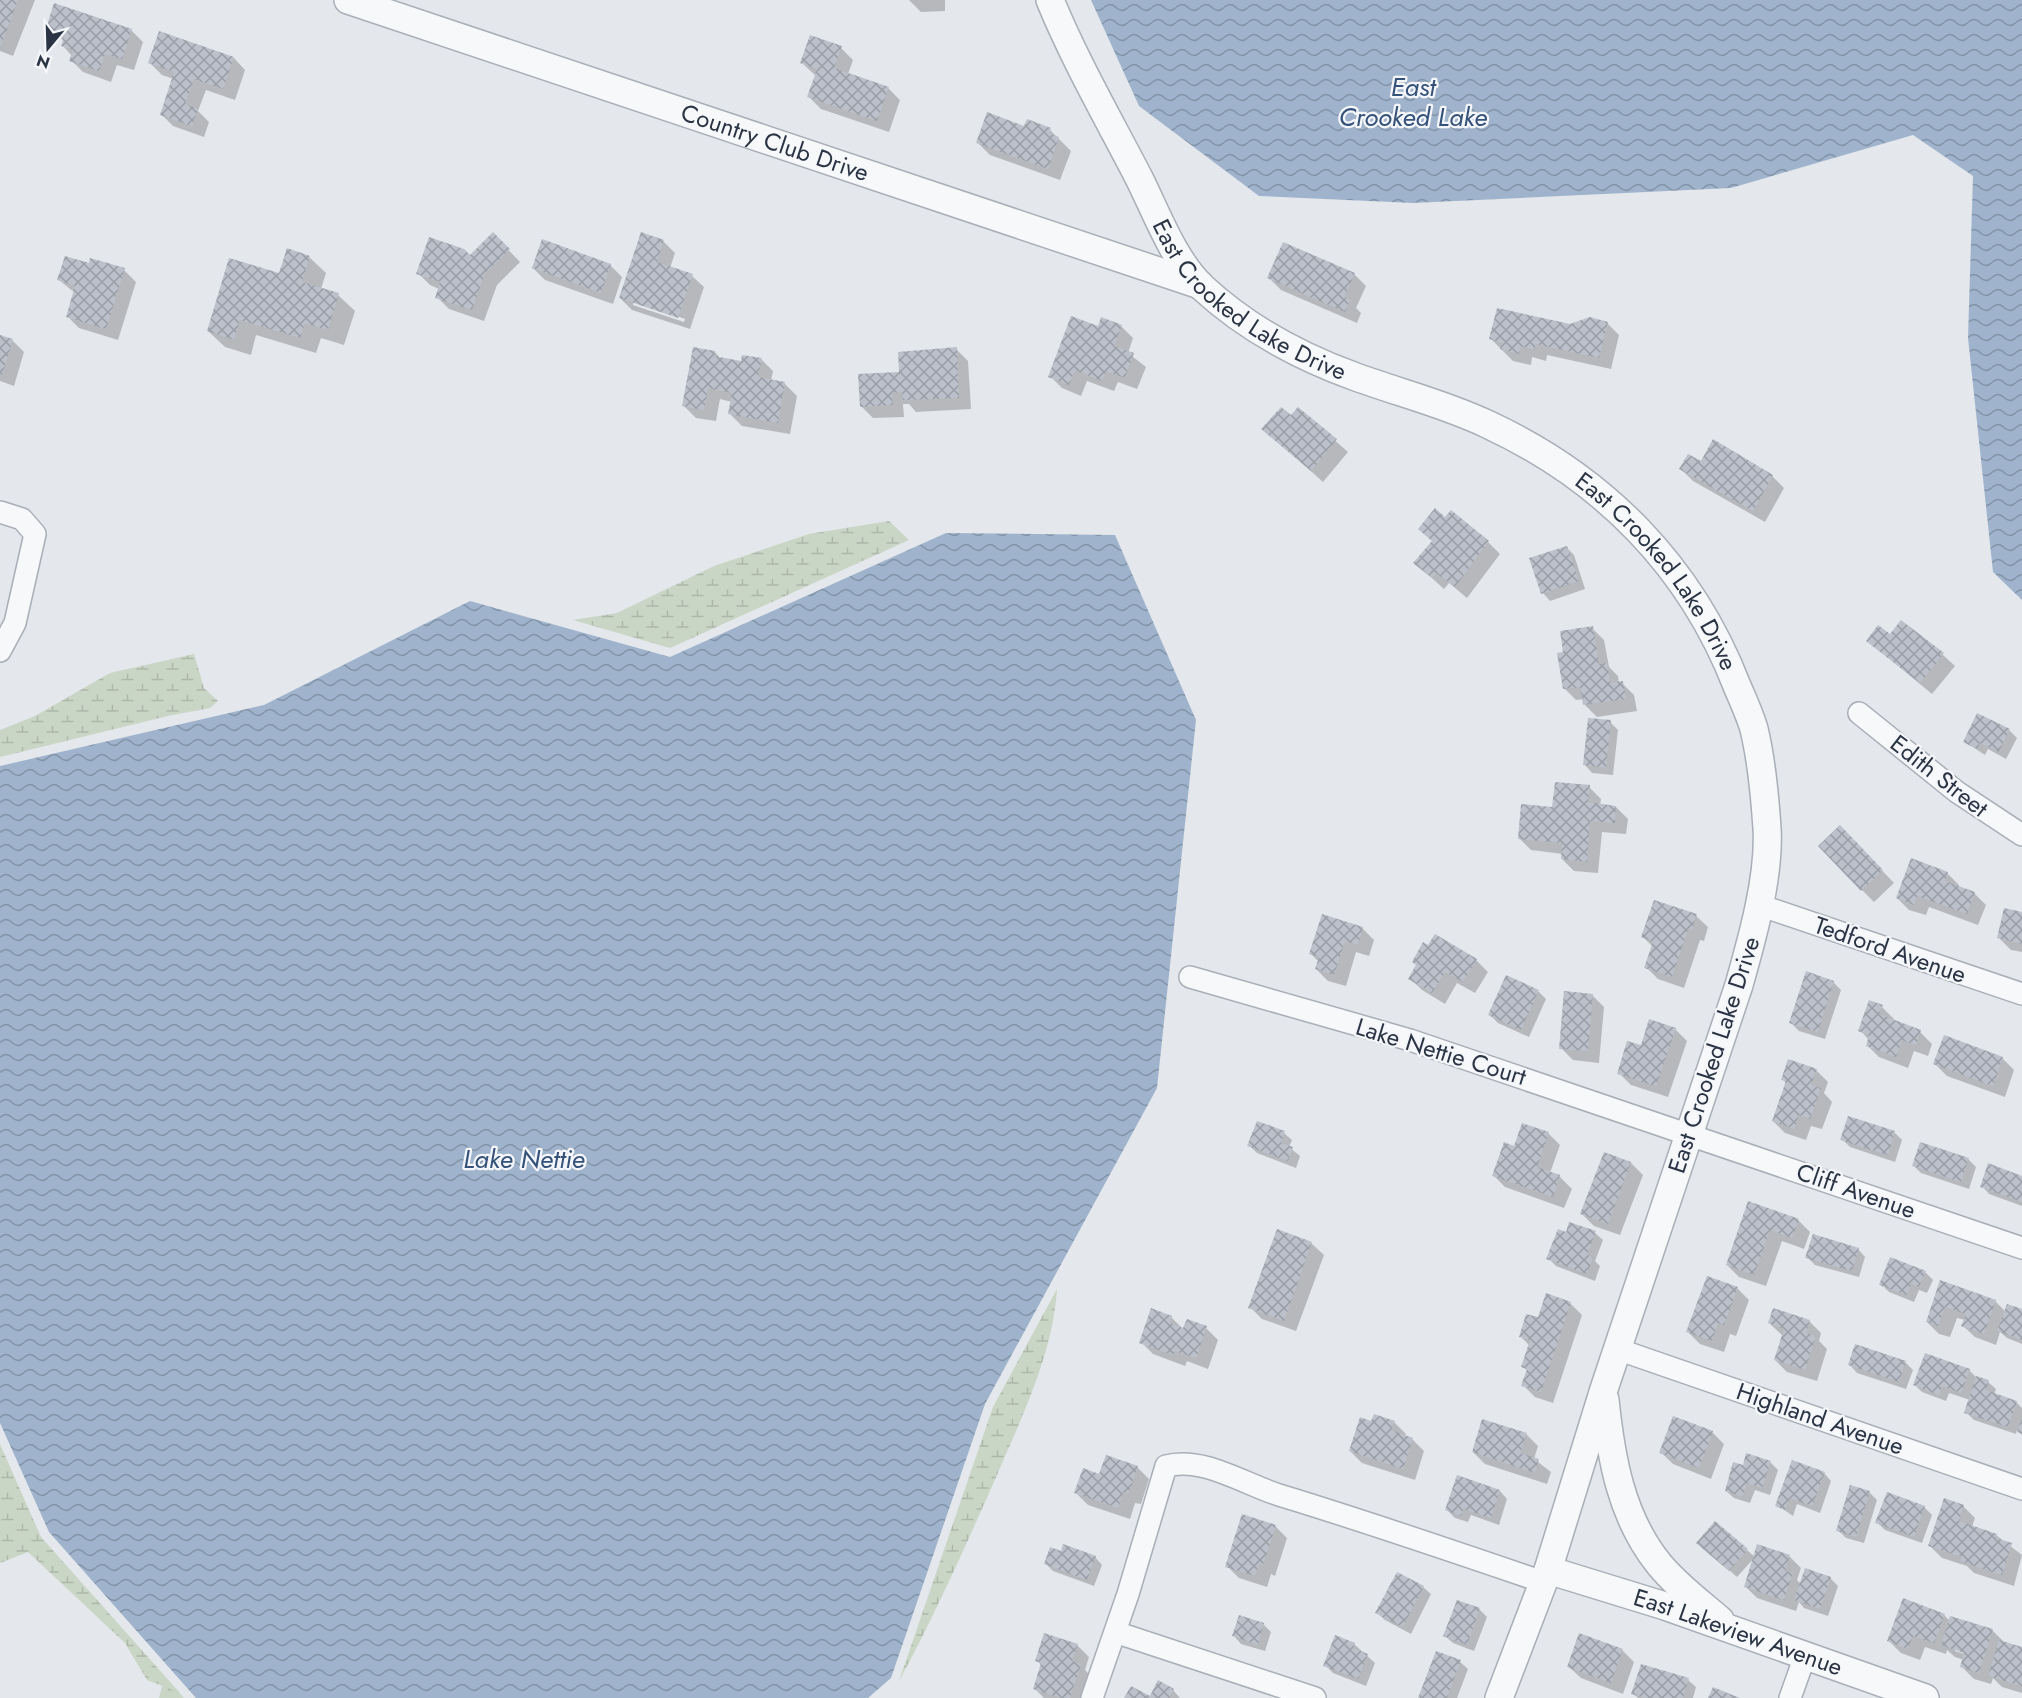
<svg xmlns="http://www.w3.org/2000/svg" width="2022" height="1698" font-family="Jost,sans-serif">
  <defs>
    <pattern id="forest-firs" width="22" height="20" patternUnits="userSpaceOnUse" patternTransform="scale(1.5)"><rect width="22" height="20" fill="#c9d6c5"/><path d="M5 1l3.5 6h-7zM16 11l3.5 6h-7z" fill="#adb8ab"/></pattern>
    <pattern id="wetland-marsh" width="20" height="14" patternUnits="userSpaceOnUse" patternTransform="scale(1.5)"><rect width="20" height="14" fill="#c9d6c5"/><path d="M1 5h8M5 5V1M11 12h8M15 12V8" fill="none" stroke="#adb8ab"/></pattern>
    <pattern id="water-waves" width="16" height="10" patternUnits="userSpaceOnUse" patternTransform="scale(1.5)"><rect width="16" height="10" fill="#9fb4cc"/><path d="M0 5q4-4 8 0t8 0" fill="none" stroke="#8293a7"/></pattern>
    <pattern id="building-cross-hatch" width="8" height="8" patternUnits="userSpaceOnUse" patternTransform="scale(1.5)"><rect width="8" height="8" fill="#bbc0ca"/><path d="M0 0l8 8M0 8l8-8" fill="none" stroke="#989da6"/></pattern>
  </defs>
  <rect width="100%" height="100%" fill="#e4e7ec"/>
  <path fill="url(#forest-firs)" d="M162,1686L177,1690L184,1698H159Z"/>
  <path fill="url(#wetland-marsh)" d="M889,521L909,540L670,648L573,620L617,613L714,566L809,534Z
    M194,654L204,688L218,701L210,708L168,716L0,757V730L35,716L110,673Z
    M1057,1289C1053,1353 1022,1417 997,1475C966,1545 935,1615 899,1681L993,1407Z
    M0,1444L41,1537L180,1693L147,1680L125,1643L28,1552L0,1563Z"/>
  <path fill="url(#water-waves)" d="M1091,0H2022V600L1993,572L1968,338L1973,176L1913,135L1731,188L1413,203L1259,196L1139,106Z
    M946,533L1115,535L1196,720L1157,1088L985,1404L891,1678L868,1698H196L49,1532L0,1423V766L264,705L470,601L670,657Z"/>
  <path fill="#0003" fill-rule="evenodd" d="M0,0H35L13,56L0,51Z
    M909,0H945V11L921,12Z
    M47,28L131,30L143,42L134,70L117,65L111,82L83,72L71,60L72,56L63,46L64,41Z
    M841,48L853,60L848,74L888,88L900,100L889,132L821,109L809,97L816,76L802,63Z
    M234,58L245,70L235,100L206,90L198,111L209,122L204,137L173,126L161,114L174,79L162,75L150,63Z
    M1025,128L1050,130L1071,151L1060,180L990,155L978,143Z
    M493,234L520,262L497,285L484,321L449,309L437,297L439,289L430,285L418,273L470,257Z
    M663,241L675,253L670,268L692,276L704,287L690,329L632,310L620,298ZM633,301L685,319L684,322L633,305Z
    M309,257L326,273L321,289L338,295L355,311L344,345L321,338L316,353L256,335L251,355L225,347L208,331L280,275Z
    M90,265L124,270L136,282L118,340L79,328L67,316L75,293L59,280Z
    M610,265L622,277L613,304L545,280L533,268Z
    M1354,274L1366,286L1356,308L1361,313L1357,323L1281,290L1269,278Z
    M1607,323L1619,335L1611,369L1547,355L1546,361L1532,357L1531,365L1513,361L1491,339L1570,325Z
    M1121,326L1133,338L1128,353L1146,367L1137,389L1118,382L1114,391L1087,381L1081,396L1062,388L1050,376L1099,328Z
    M0,336L12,340L24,352L14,386L0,381Z
    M956,349L968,361L971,409L916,412L909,404H903L904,417L873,418L861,406L900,374Z
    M715,352L721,359L743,363L761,359L773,371L771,381L785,384L797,396L790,434L742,426L730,414L732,402L720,399L716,421L696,418L684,406Z
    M1299,409L1348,452L1323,482L1264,429L1291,417Z
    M1701,463L1772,476L1784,488L1765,522L1693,481L1681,469Z
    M1445,519L1488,542L1500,554L1467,598L1449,583L1444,589L1415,563L1433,542L1420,529Z
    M1566,547L1574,555L1585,589L1550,601L1543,593Z
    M1592,628L1604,640L1609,667L1618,676L1619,683H1622L1634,695L1637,711L1597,717L1585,705L1584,699L1576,700L1564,688L1565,653Z
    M1890,637L1943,655L1955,666L1932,694L1868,641Z
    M1610,722L1618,730L1613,775L1592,773L1585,765Z
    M2009,730L2017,738L2006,759L1988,749L1985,755L1965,742Z
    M1589,787L1601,799L1600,805L1616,807L1628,819L1626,834L1602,832L1598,873L1574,871L1562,859L1563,854L1531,850L1519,838Z
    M1852,839L1894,883L1874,902L1862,890Z
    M1947,873L1959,885L1958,887L1974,893L1986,905L1978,925L1929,907L1926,915L1909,910L1897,898Z
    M2022,914V952L2011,950L1999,938Z
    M1696,916L1708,927L1704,941L1700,940L1684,988L1658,979L1646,967L1653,947L1643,937Z
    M1362,928L1374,940L1369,956L1356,952L1346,986L1328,981L1316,969L1319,962L1311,954Z
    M1476,960L1488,972L1475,993L1457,983L1445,1004L1422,990L1410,978Z
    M1507,977L1539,992L1546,999L1529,1037L1498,1023L1490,1015Z
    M1833,982L1841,990L1825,1039L1799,1031L1791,1023Z
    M1592,995L1604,1007L1599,1063L1573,1060L1561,1048Z
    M1882,1007L1894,1019L1893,1021L1920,1032L1932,1044L1928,1056L1914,1051L1908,1068L1879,1057L1867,1045L1869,1040L1860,1030Z
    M1675,1029L1687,1041L1668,1097L1631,1085L1619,1073L1642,1047Z
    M2002,1058L2014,1070L2005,1097L1947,1076L1935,1064Z
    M1816,1070L1828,1082L1824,1093L1832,1102L1822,1129L1811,1126L1806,1140L1785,1133L1773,1121L1786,1083L1782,1079Z
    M1894,1132L1902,1140L1895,1162L1850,1147L1842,1139Z
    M1284,1133L1292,1140L1289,1147L1300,1156L1296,1168L1257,1153L1249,1145Z
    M1548,1133L1560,1145L1550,1173L1560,1177L1572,1189L1564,1208L1505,1187L1493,1175L1515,1148Z
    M1605,1154L1631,1163L1643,1175L1620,1235L1594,1226L1582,1214Z
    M1968,1159L1976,1167L1969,1189L1921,1173L1913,1165Z
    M2022,1177V1206L1989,1194L1982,1186Z
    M1749,1203L1798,1220L1810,1232L1804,1249L1782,1241L1766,1286L1739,1277L1727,1265Z
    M1278,1231L1312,1244L1324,1255L1296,1331L1262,1319L1250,1307Z
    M1595,1233L1603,1240L1595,1261L1600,1266L1595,1281L1556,1266L1548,1258L1566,1234Z
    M1858,1249L1865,1257L1859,1277L1815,1265L1807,1257Z
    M1925,1272L1933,1280L1927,1293L1919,1290L1914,1302L1889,1292L1881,1284Z
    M1941,1282L1995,1301L2006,1312L2022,1311V1344L2007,1338L2000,1332L1996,1345L1975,1337L1963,1326L1965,1320L1957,1318L1950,1337L1939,1334L1927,1322Z
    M1737,1288L1749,1300L1736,1336L1730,1334L1724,1352L1700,1344L1688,1332Z
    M1570,1303L1582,1315L1553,1403L1535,1397L1523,1385L1528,1371L1523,1367L1530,1346L1520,1336L1539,1319Z
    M1171,1317L1184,1330L1206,1328L1218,1340L1208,1369L1187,1361L1185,1366L1153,1354L1141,1342Z
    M1809,1321L1821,1333L1819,1341L1827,1349L1817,1381L1787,1372L1775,1360L1783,1336L1769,1323Z
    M1905,1362L1913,1370L1906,1389L1857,1373L1850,1365Z
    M1969,1370L1977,1378L1988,1382L1996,1389L1994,1395L2016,1402L2022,1408V1435L2017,1430L2016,1434L1974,1420L1966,1412L1970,1400L1949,1393L1946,1401L1922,1392L1915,1385Z
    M1394,1422L1406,1434L1405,1436L1412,1439L1424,1451L1415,1480L1362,1463L1350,1451L1372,1423Z
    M1712,1432L1724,1444L1711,1479L1673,1464L1661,1452Z
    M1526,1434L1538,1446L1534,1459L1551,1472L1547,1484L1485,1464L1473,1452Z
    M1770,1462L1778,1470L1770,1495L1755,1490L1750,1503L1734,1498L1726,1491L1744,1467Z
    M1137,1467L1149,1479L1141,1504L1135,1503L1130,1519L1088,1505L1076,1493L1100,1476Z
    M1824,1473L1831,1481L1820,1513L1797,1504L1793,1516L1777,1505Z
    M1458,1477L1500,1491L1507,1499L1499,1525L1471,1515L1468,1522L1455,1518L1447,1510Z
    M1869,1492L1877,1500L1864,1543L1846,1538L1838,1530Z
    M1963,1506L1975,1518L1972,1527L1996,1535L2022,1555L2014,1586L1974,1573L1967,1566L1942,1558L1930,1546Z
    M1924,1507L1932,1515L1922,1543L1885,1530L1877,1522Z
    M1275,1526L1287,1538L1275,1576L1271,1574L1267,1587L1239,1578L1227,1566Z
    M1706,1550H1747L1755,1557L1737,1577Z
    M1062,1553L1095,1557L1102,1565L1094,1586L1053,1571L1045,1563Z
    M1789,1556L1801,1568L1797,1580L1801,1584L1830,1578L1838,1586L1828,1616L1804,1608L1799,1602L1796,1611L1757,1598L1745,1586Z
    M1423,1587L1431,1594L1411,1634L1385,1620L1377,1613Z
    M1479,1609L1487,1617L1474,1651L1453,1643L1445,1636Z
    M1944,1615L1950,1621L1992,1630L2005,1643L2022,1648V1693L2002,1687L1993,1678L1991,1684L1974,1679L1962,1667L1964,1660L1955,1657L1947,1650L1946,1654L1925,1647L1920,1660L1901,1653L1889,1641ZM1955,1648L1971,1656L1955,1651Z
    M1240,1617L1264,1625L1271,1632L1265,1651L1241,1644L1234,1636Z
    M1354,1644L1375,1663L1366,1686L1333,1673L1325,1665Z
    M1077,1645L1089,1657L1085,1670L1092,1677L1085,1698H1044L1035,1689L1042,1666L1037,1660Z
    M1622,1650L1634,1662L1623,1694L1581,1678L1569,1667Z
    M1460,1662L1468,1669L1457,1698H1420Z
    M1688,1680L1696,1687L1693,1698H1638L1633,1693Z
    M1173,1690L1180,1698H1150Z"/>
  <path fill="url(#building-cross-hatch)" d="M0,0H18L0,48Z
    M54,3L132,29L122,59L105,54L99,71L69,61L73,50L61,46L65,34L46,28Z
    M159,31L234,57L223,89L194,79L185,104L198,109L192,126L160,115L174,72L148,63Z
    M810,35L842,46L834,68L889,87L877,121L807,97L817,69L800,63Z
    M987,112L1024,126L1027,119L1051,128L1049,133L1059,137L1048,169L976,143Z
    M493,232L510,249L485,273L472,310L435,298L440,282L416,274L429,237L464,249L470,255Z
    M641,232L664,240L657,262L693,274L678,318L619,298Z
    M542,239L611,264L601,293L532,268Z
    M1283,242L1355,273L1344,298L1350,300L1345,312L1267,278Z
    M287,248L310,256L302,282L339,293L328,330L305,323L300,338L240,320L234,340L207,331L229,258L279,273Z
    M65,256L89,263L90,258L125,268L106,329L66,317L75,286L57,280Z
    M1497,308L1570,324L1590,317L1608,322L1599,358L1536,344L1534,350L1521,346L1519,354L1500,349L1502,343L1489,339Z
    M1071,316L1098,326L1101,317L1122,325L1114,346L1134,353L1125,378L1106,371L1102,381L1075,370L1069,385L1048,377Z
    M0,335L13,339L2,375L0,374Z
    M693,347L715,351L714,356L741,361L742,355L762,358L758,377L785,382L778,423L728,414L732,393L708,388L704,410L682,406Z
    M957,347L959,398L903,400L902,392L892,393L893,405L860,407L858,374L899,372L898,352Z
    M1281,407L1291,415L1298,407L1337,439L1311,471L1261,429Z
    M1713,439L1773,475L1753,511L1679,469L1688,454L1701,461Z
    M1435,508L1445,517L1451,510L1489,541L1455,587L1436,573L1432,578L1413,563L1432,541L1418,529Z
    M1567,546L1579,581L1541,594L1529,558Z
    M1901,620L1944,653L1920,683L1866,641L1878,625L1890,634Z
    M1593,626L1599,664L1607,663L1610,683L1623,681L1626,699L1583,705L1580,687L1563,689L1557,653L1563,652L1560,631Z
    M1977,713L2010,729L1999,752L1980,743L1977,749L1963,742Z
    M1588,718L1611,720L1606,768L1583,765Z
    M1555,782L1590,785L1588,802L1616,806L1615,823L1590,821L1587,862L1561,859L1562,843L1518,839L1521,804L1552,807Z
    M1840,825L1883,870L1861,891L1818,846Z
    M1911,858L1948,872L1945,881L1975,892L1967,914L1917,896L1914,905L1896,898Z
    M1654,900L1697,914L1692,930L1688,929L1672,977L1644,968L1653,942L1641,937Z
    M2004,908L2022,912V944L1997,938Z
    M1322,914L1363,927L1358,945L1345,941L1334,975L1315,969L1319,957L1309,954Z
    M1435,934L1477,959L1463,982L1445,972L1432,993L1408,979L1416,965L1412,962L1423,942L1428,945Z
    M1806,971L1834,981L1818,1032L1789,1023Z
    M1506,975L1539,990L1521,1030L1488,1015Z
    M1564,991L1593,994L1588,1051L1559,1049Z
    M1869,1000L1883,1005L1879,1014L1921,1030L1916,1045L1902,1040L1896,1057L1866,1046L1869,1035L1858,1031Z
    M1649,1019L1676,1028L1656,1086L1617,1074L1627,1041L1641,1045Z
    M1944,1035L2003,1057L1993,1086L1933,1064Z
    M1788,1059L1817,1069L1811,1085L1821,1088L1810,1119L1799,1115L1794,1129L1772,1121L1786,1081L1781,1080Z
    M1848,1116L1895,1131L1888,1155L1840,1140Z
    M1257,1121L1285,1131L1281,1143L1293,1147L1288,1161L1247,1146Z
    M1522,1123L1549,1132L1537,1167L1560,1175L1553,1197L1492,1176L1504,1142L1514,1146Z
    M1920,1142L1969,1158L1961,1182L1912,1166Z
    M1604,1152L1631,1162L1608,1224L1580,1214Z
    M1988,1163L2022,1176V1202L1980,1187Z
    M1748,1201L1799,1219L1792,1238L1770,1230L1754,1275L1726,1265Z
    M1569,1222L1596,1231L1587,1255L1593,1257L1587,1274L1546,1259L1558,1229L1566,1232Z
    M1277,1229L1312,1242L1284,1321L1248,1308Z
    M1813,1234L1859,1248L1852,1271L1805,1258Z
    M1890,1257L1926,1271L1919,1287L1911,1283L1907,1295L1879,1285Z
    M1707,1276L1738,1287L1724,1325L1718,1323L1712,1341L1686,1332Z
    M1940,1280L1996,1300L1984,1334L1961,1326L1966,1314L1945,1307L1938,1326L1926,1322Z
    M1546,1293L1571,1302L1541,1392L1521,1386L1527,1369L1521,1367L1530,1340L1519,1337L1526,1314L1538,1317Z
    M2007,1304L2022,1309V1340L1997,1331Z
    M1151,1308L1172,1316L1170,1323L1183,1328L1187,1319L1207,1326L1196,1358L1175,1351L1173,1355L1139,1343Z
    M1773,1308L1810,1320L1806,1333L1816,1336L1805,1370L1774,1360L1784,1329L1768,1323Z
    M1855,1344L1906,1361L1899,1382L1848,1365Z
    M1925,1353L1970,1369L1961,1393L1942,1386L1939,1395L1913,1385Z
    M1976,1376L1989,1380L1986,1390L2017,1401L2008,1427L1964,1413Z
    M1374,1414L1395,1421L1391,1430L1413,1438L1403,1469L1349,1451L1360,1417L1371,1421Z
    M1673,1416L1713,1431L1699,1468L1659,1453Z
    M2022,1418V1434L2017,1432Z
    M1482,1419L1527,1433L1520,1453L1539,1459L1535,1473L1472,1452Z
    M1746,1453L1771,1461L1762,1488L1747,1483L1743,1497L1725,1491L1733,1462L1743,1465Z
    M1106,1455L1138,1466L1129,1493L1123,1492L1118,1508L1074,1493L1083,1468L1099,1474Z
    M1792,1460L1825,1472L1812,1506L1790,1498L1785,1510L1775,1506Z
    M1457,1475L1500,1490L1491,1518L1463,1509L1461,1516L1445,1510Z
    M1850,1485L1870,1491L1856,1537L1836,1531Z
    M1887,1492L1925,1506L1914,1537L1875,1523Z
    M1944,1498L1964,1505L1959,1521L1997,1534L1996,1538L2012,1543L2002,1575L1960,1561L1962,1557L1928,1546Z
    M1242,1514L1276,1525L1263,1565L1259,1564L1255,1576L1225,1567Z
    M1715,1521L1748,1549L1729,1571L1696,1543Z
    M1063,1544L1096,1556L1087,1580L1044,1564L1050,1547L1061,1551Z
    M1757,1544L1790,1555L1785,1571L1793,1573L1784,1600L1744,1587Z
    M1805,1568L1831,1577L1820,1609L1794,1600Z
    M1397,1572L1424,1586L1403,1627L1375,1613Z
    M1903,1598L1945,1614L1934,1643L1913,1636L1908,1649L1887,1641Z
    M1457,1600L1480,1608L1467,1645L1443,1636Z
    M1239,1615L1264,1623L1258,1645L1232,1636Z
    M1950,1616L1993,1629L1979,1673L1960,1667L1964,1653L1941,1645Z
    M1044,1633L1078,1644L1072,1661L1081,1664L1070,1698H1060L1033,1689L1041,1663L1035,1661Z
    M1579,1633L1623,1649L1611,1683L1567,1667Z
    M1335,1635L1355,1643L1353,1648L1368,1654L1358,1679L1323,1666Z
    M1999,1640L2022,1647V1686L1988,1676Z
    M1436,1651L1461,1660L1447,1698H1418Z
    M1641,1664L1689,1678L1683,1698H1645L1631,1694Z
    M1158,1680L1174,1689L1169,1698H1124L1131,1686L1150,1696Z
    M1713,1687L1740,1698H1708Z"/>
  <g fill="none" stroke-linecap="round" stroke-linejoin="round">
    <g stroke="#a9aeb7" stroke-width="24">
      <path id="minor" d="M0,512L22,519L35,534L15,623L0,651
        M1859,713L1957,792L2022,835
        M1759,905L2022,994
        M1190,977L1410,1040L2022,1248
        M1617,1349L2022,1489
        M1115,1632L1315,1698
        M1092,1698L1128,1594L1166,1466C1203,1456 1244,1484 1279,1495C1368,1522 1455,1552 1543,1582
        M1790,1698L1805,1656"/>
    </g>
    <g stroke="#a9aeb7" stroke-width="30">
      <g id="tertiary">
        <path id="s1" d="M348,0L1200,285"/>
        <path id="s2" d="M1050,0C1075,61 1109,120 1139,178C1157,214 1173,259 1202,287C1246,328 1301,357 1356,377C1400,393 1445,404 1487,424C1604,478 1691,567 1737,686C1743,700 1750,715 1754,729C1761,758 1765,798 1767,828C1770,876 1752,939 1739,985L1604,1389L1548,1570L1499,1698"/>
        <path d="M1605,1400C1611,1458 1621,1517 1659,1564C1676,1585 1699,1602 1720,1620"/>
        <path id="s3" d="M1548,1570L1665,1606L1925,1698"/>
      </g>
    </g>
    <use href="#minor" stroke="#f7f8fa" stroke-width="21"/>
    <use href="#tertiary" stroke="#f7f8fa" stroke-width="27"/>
  </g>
  <g text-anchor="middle" stroke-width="4.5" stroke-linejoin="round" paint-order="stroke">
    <g font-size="24" fill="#2b3445" stroke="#f4f6f9">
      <text dy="8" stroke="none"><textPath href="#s1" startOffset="450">Country Club Drive</textPath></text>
      <text dy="8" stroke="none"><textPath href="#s2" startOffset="370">East Crooked Lake Drive</textPath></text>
      <text dy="8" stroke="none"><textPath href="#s2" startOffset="874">East Crooked Lake Drive</textPath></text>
      <text transform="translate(1939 776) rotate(38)" y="8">Edith Street</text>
      <text transform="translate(1890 950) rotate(19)" y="8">Tedford Avenue</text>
      <text transform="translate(1441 1052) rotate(17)" y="8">Lake Nettie Court</text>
      <text transform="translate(1714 1055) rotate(-72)" y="8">East Crooked Lake Drive</text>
      <text transform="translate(1856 1191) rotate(19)" y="8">Cliff Avenue</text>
      <text transform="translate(1820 1419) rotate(19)" y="8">Highland Avenue</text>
      <text dy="8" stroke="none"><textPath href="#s3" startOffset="200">East Lakeview Avenue</textPath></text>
    </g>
    <g font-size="26" font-style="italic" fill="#34527a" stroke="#f4f6f9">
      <text x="1413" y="96">East<tspan x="1413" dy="30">Crooked Lake</tspan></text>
      <text x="524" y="1168">Lake Nettie</text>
    </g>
  </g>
  <g transform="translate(48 48) rotate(199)" stroke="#f4f6f9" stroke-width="4.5" paint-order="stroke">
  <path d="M0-4.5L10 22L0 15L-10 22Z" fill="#2b3445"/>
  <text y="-9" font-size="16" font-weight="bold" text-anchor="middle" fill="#2b3445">N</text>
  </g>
</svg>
